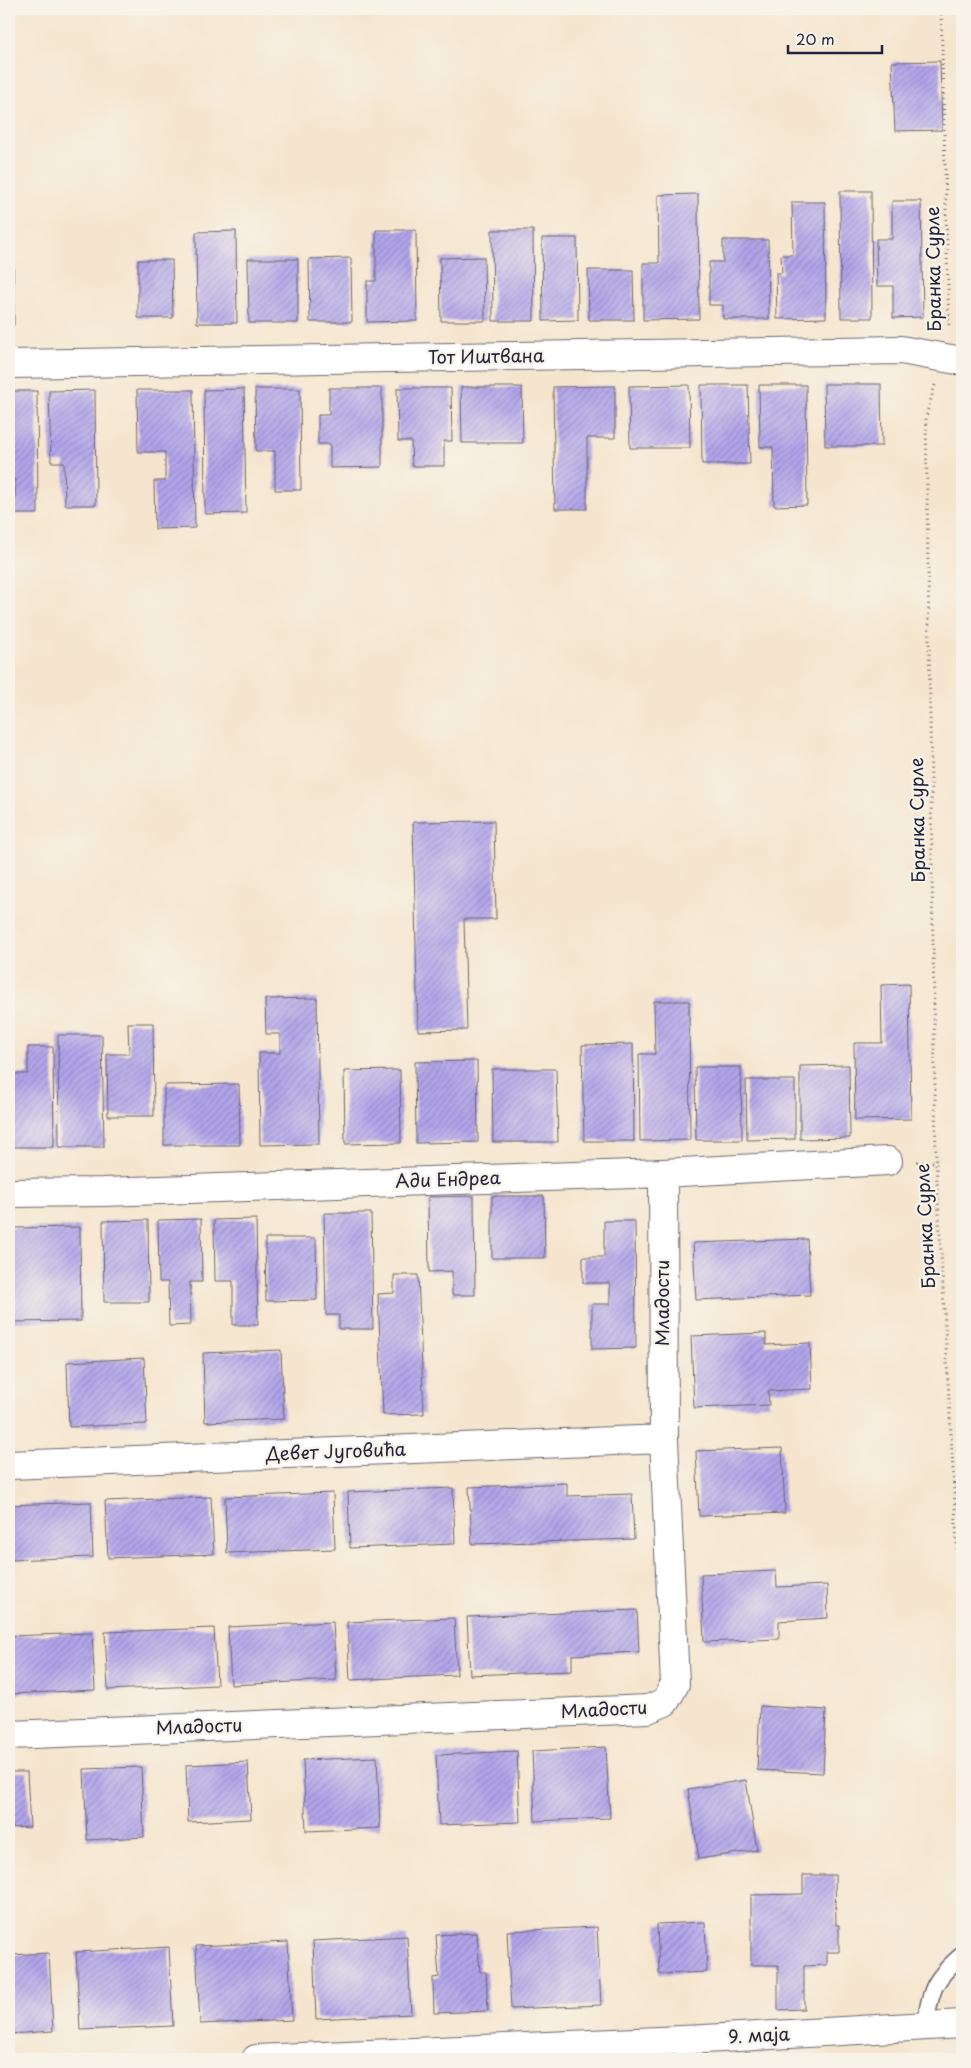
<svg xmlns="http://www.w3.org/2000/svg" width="971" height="2068" font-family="'Playpen Sans',sans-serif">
  <defs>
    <pattern id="building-hatch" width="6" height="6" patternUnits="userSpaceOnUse" patternTransform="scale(1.25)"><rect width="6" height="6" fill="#b2a5eb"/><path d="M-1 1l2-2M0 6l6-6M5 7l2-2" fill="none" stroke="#9086c0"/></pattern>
  </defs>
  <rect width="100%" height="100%" fill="#f7f3e8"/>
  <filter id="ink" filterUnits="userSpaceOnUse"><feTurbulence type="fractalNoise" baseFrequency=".02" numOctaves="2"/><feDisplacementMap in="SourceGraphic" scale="10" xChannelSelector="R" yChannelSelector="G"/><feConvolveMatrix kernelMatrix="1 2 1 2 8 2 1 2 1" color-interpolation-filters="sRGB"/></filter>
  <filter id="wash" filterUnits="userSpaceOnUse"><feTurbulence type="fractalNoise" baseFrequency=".0096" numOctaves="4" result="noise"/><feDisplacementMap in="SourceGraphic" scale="20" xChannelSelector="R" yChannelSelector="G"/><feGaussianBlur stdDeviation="1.12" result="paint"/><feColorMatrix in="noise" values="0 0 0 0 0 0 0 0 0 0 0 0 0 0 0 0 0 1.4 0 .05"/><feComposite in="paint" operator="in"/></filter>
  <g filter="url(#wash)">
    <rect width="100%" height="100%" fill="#f5e5ce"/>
    <g id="blocks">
      <path fill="url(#building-hatch)" d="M940,61L942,130L895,131L892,62Z
        M840,191H871L872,318H841Z
        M698,194L699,319L643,320V263H659L658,195Z
        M892,201H921L923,317L893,318V286H877L876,239H892Z
        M792,202H825L826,318L777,319L776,273H782L781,255H793Z
        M376,230H416L417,321L367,322V281H376Z
        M492,230H533L534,321H493Z
        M236,231L237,323H197L196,232Z
        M542,238H577L578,320L543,321Z
        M723,240H768L769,319H723V305H709V262H723Z
        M9,245H13L14,325H9Z
        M484,257L485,321H441L440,258Z
        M351,258L352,322H310L309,259Z
        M248,259H298V323H249Z
        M138,260H172L173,318H138Z
        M588,270H633L634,320H589Z
        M824,384H881L882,446H825Z
        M689,385L690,448H630L629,386Z
        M701,385H748L750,464H702Z
        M759,385H806L807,505L774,506L773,447H760Z
        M615,386V438H587V509H555L553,387Z
        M461,387H522L523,443H462Z
        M329,388H382V467L330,468V444H318V415H329Z
        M397,388H451L452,441H444V466H412L411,441H398Z
        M244,389L246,513L205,514L204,390Z
        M255,389H300L301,490H275V451H256Z
        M95,390L96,505H65L64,462H51L49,391Z
        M137,390H193L195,528L155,529L154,481H165V452H138Z
        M9,391H37L38,514H15V479H9Z
        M494,821L496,919H464L467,1030L418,1031L413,822Z
        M909,984L911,1119L855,1120L854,1043H882L881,985Z
        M317,998L319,1144L260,1145L259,1053H280V1034H266L265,999Z
        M654,1001H689L690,1140L640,1141L639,1054H655Z
        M128,1023H153L154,1116H108L107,1054H129Z
        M58,1035H102L104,1147H59Z
        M633,1044L634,1141H584L582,1045Z
        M28,1047H53L54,1147H9V1074H28Z
        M477,1061L478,1142L416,1143L415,1062Z
        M849,1065L850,1138L800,1139V1066Z
        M695,1067H741L742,1140H696Z
        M492,1069H556L558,1142H493Z
        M400,1070L401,1143L345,1144L344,1071Z
        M746,1080H795V1139L747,1140Z
        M239,1084L240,1145H164V1085Z
        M474,1196L475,1295H452V1271L429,1272L428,1197Z
        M492,1196H544L545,1258H492Z
        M324,1213H371L373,1329H339V1315H326Z
        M201,1219L202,1282H190L191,1325L169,1326L168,1282H159L158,1220Z
        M256,1219L258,1325H233V1281H215L214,1220Z
        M148,1220L149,1302H104L103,1221Z
        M604,1221H635L636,1348L592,1349V1304H610V1283H583V1257H604Z
        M80,1227L81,1321L10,1322L9,1228Z
        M265,1238H316L317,1300L266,1301Z
        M807,1239L810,1295L696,1300L693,1243Z
        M394,1275H418L424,1414L383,1415L378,1294L394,1293Z
        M766,1333V1345L810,1343L812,1389L768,1391L769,1405L694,1408L691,1336Z
        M281,1350L284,1419L205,1422L203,1353Z
        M144,1358L147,1424L69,1427L67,1362Z
        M782,1448L785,1513L699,1516L696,1451Z
        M567,1483V1496L632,1494L634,1539L472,1544L469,1487Z
        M453,1488L455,1544L350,1548L348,1492Z
        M333,1493L335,1549L227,1553L225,1497Z
        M211,1497L214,1554L108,1558L105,1501Z
        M91,1502L93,1557L9,1560V1505Z
        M776,1571L777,1587L827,1585L828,1618L779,1621V1639L704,1642L701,1574Z
        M637,1610L639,1652L572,1655V1671L470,1675L467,1617Z
        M454,1618L457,1675L350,1680L347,1622Z
        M333,1622L336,1680L231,1685L228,1627Z
        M214,1628L217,1685L108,1690L105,1632Z
        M92,1633L95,1690L9,1694V1636Z
        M760,1706L826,1710L823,1773L757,1770Z
        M606,1747L610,1818L535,1821L532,1751Z
        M517,1751L520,1822L439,1825L436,1755Z
        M377,1757L380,1828L306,1831L303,1760Z
        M248,1762L251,1819L188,1822L186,1765Z
        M141,1767L144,1837L87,1840L84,1769Z
        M9,1772H27L30,1827L9,1828Z
        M746,1780L757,1850L699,1859L688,1789Z
        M803,1875H835L836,1925H839V1952H827V1965L804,1966V2009L778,2010V1965H751V1895L803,1894Z
        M705,1922L707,1972L659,1974L657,1924Z
        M597,1927L601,2005L511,2009L507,1931Z
        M477,1933L480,1972H486L488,2011L434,2013L433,1978L439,1977L436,1935Z
        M407,1936L411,2014L316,2019L313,1941Z
        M288,1942L292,2020L200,2024L196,1946Z
        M169,1947L173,2026L80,2030L76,1952Z
        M49,1953L53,2031L9,2034V1955Z"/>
    </g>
  </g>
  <g filter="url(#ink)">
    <use href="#blocks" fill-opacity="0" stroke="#6c666e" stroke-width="1"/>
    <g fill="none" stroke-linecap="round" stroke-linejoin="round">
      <g stroke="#6c666e" stroke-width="19">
        <path id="lane" d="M925,2026C931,1989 933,1980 962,1955"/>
      </g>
      <g stroke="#6c666e" stroke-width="30">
        <path id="street" d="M9,364L901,350L962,361
          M9,1193L103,1192L663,1173L888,1161
          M9,1465L664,1439
          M9,1735L648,1709L665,1702L675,1684L664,1439L663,1173
          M256,2059L704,2039L962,2024"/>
      </g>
      <path stroke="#6c666e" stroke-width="3" stroke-dasharray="1 4" stroke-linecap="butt" d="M941,9L949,328
        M935,385L926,416L936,1162L962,1635
        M917,1162H936"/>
      <use href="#lane" stroke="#fff" stroke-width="16"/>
      <use href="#street" stroke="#fff" stroke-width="28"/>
    </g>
  </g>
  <g text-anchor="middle" stroke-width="4.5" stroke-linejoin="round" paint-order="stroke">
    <g font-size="18" fill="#22223b" stroke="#f7f3e8">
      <text transform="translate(934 269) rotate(-91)" y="6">Бранка Сурле</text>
      <text transform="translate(486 357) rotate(-1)" y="6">Тот Иштвана</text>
      <text transform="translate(918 820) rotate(-91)" y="6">Бранка Сурле</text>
      <text transform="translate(448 1180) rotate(-2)" y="6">Ади Ендреа</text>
      <text transform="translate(926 1226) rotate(-93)" y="6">Бранка Сурле</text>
      <text transform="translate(663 1303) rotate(-90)" y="6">Младости</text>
      <text transform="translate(336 1452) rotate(-2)" y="6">Девет Југовића</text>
      <text transform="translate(604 1710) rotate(-3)" y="6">Младости</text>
      <text transform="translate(199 1727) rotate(-2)" y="6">Младости</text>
      <text transform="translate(759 2036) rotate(-3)" y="6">9. маја</text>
    </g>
  </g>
  <rect width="971" height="2068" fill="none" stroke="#f7f3e8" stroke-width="30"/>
  <path d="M788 45v8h94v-8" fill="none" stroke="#22223b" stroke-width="2.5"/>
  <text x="796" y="45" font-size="15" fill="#22223b" stroke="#f7f3e8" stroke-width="4" paint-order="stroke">20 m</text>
</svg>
